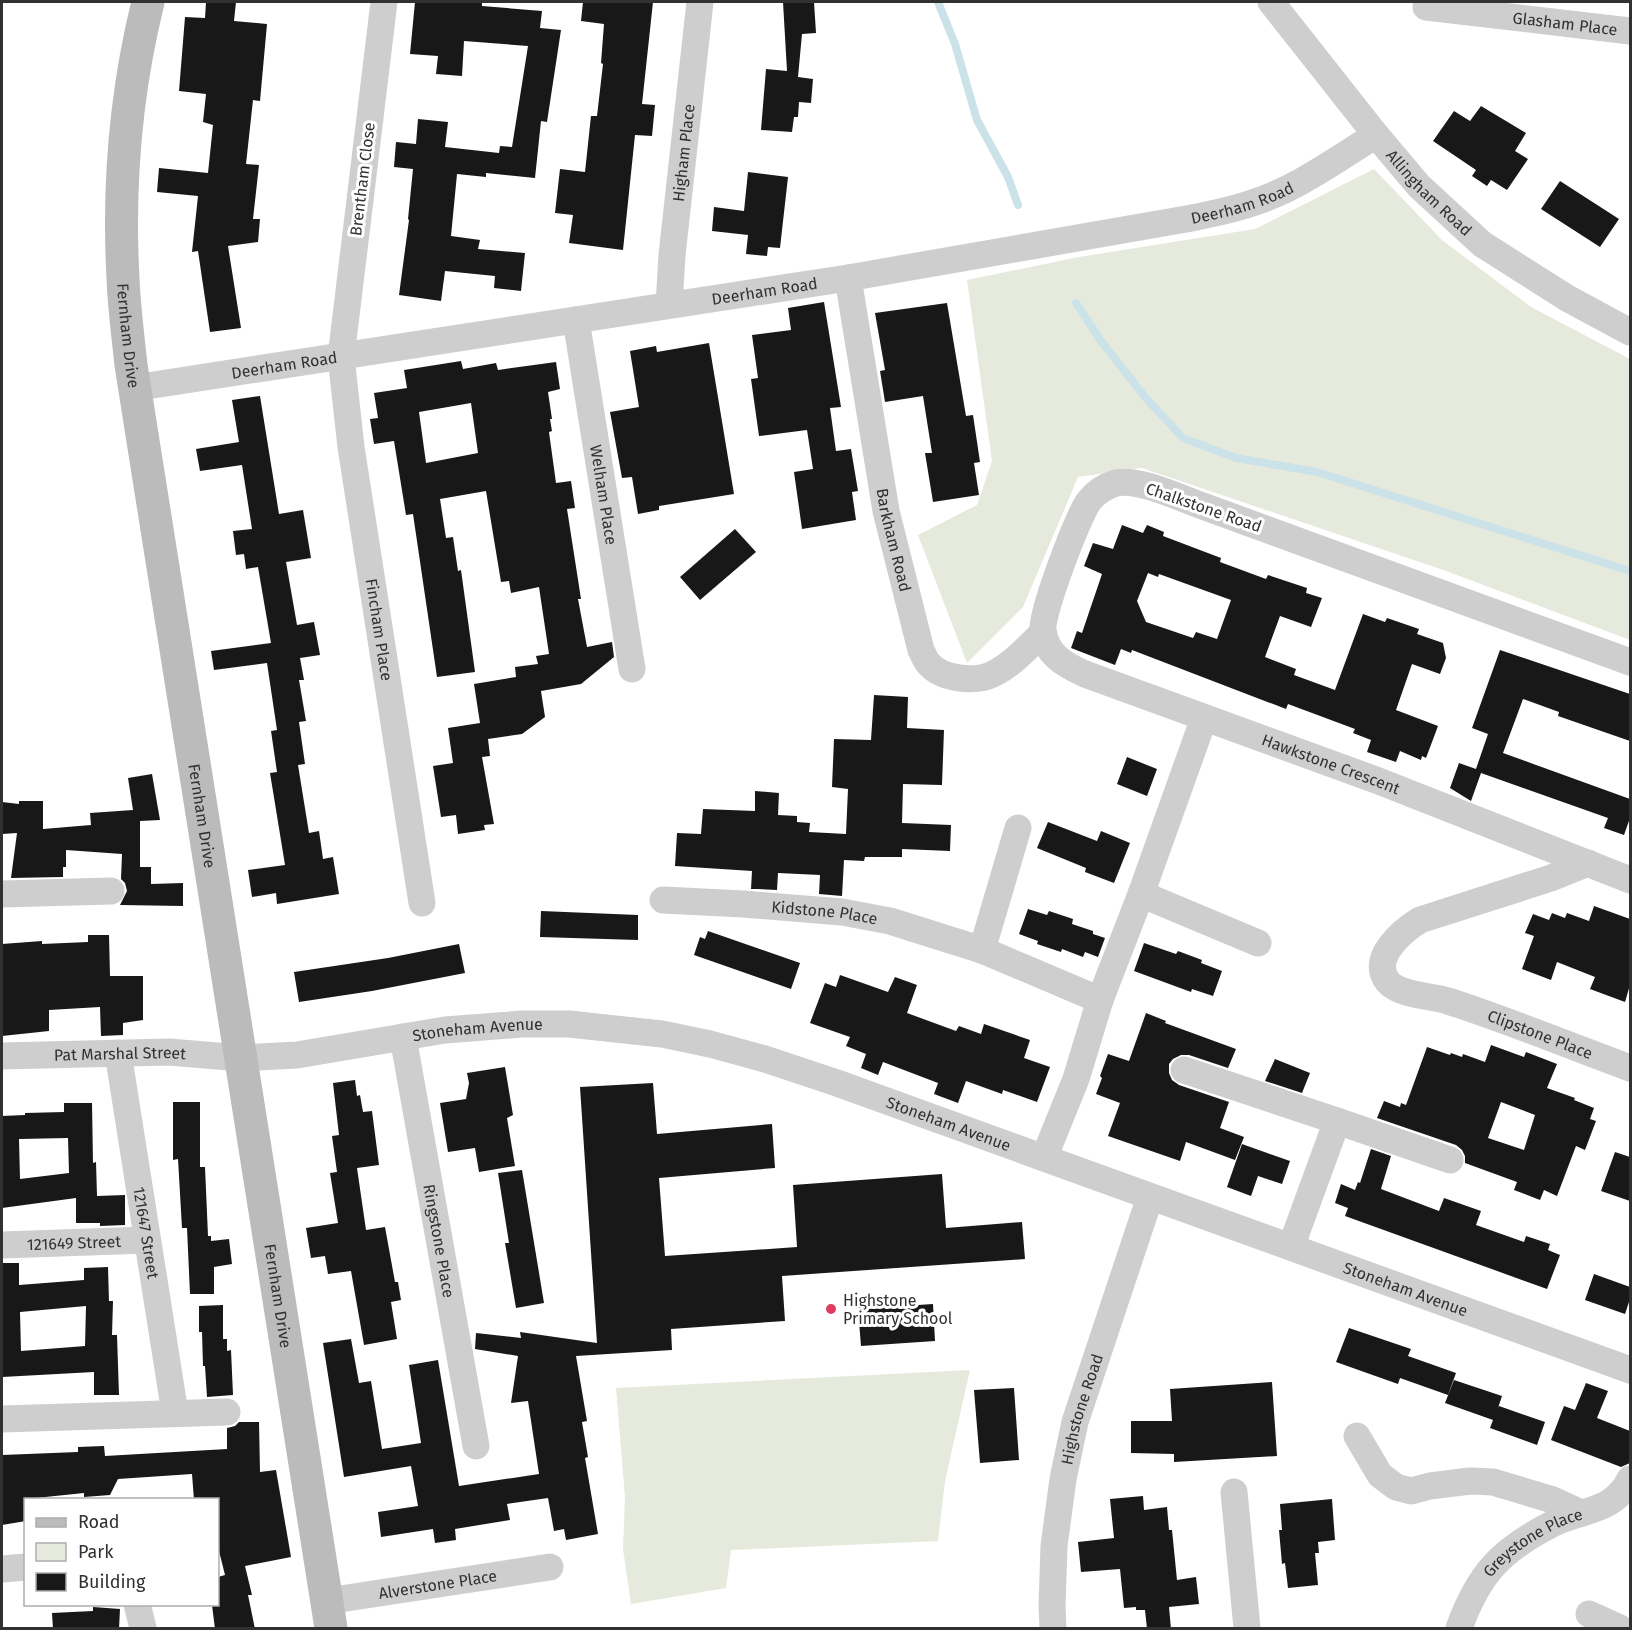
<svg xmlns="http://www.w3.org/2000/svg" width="1632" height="1630" font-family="'Fira Sans',sans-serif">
  <rect width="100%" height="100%" fill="#fff"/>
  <path fill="#e6eadd" d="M1374,169L1442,240L1531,307L1630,359V640L1446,571L1142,468L1078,477L1023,607L967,663L918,535L977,505L992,461L967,280L1079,257L1255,229Z
    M970,1370L945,1481L938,1541L731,1550L726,1588L631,1604L623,1549L625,1497L616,1388Z"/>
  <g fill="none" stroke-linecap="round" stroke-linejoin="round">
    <path stroke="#cbe2e9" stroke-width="8" d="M938,2L955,44L977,120L1008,177L1018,205
      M1076,303L1101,341L1145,397L1183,438L1236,458L1317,472L1630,571"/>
  </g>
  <path fill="#181818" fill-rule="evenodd" d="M206,2H236L234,21L267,24L260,101L253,100L246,164L259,165L253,219H260L258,242L228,246L241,328L210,332L198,251L192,252L198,196L157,192L159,168L208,173L213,125L203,122L206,94L179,91L185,17L205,18Z
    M415,2H482V6L542,11L540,28L561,30L547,122L541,121L535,178L486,173V177L457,174L451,236L480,240L478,249L525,253L521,291L494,288L495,276L445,271L441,301L399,295L409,220L408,219L413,169L394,167L396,142L416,144L418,119L448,122L445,147L499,153L500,146L512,147L528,46L464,41L462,76L436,74L438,56L410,54Z
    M583,2H653L642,104L655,105L652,136L635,135L623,250L569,243L573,215L555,213L560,169L585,172L591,116H597L603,64L601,63L604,24L581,21Z
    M783,2H814L816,33L802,34L798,77L813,79L811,103L799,102L798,117H794L792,132L761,130L766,69L787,71Z
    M1481,106L1526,133L1515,151L1528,159L1507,190L1491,180L1487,186L1472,176L1476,170L1433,141L1454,111L1470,121Z
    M748,172L788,177L780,248L768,247L767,256L746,254L748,235L712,231L714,207L744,211Z
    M1560,181L1619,219L1600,247L1541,209Z
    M824,302L841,407L830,408L836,451L851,449L858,491L852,492L856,520L802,529L794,472L813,469L807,430L759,436L751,379L758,378L752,335L791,330L788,308Z
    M947,303L966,416L973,415L980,462L974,463L979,495L933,502L925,453H932L923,396L885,402L880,371L885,370L875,313Z
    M709,343L734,494L659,506V510L638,514L632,477L622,478L610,412L639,407L630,351L656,346L657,352Z
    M461,361L463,369L496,363L498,370L556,362L560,389L548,392L552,419H550L552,431L549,432L556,483L571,481L575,508L567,509L581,599H578L587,647L612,642L614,657L581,684L541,691L545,717L522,734L488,739L490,756L482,757L494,824L484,825L485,830L458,834L456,815L441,817L433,766L453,763L448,728L480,723L474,684L516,677L515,667L538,664L536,656L549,654L539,587L511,593L509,581L501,582L486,491L440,499L446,538L453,537L458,571L461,570L475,672L437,677L413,514L406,515L394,441L374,444L370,419L378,418L374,393L407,388L404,370ZM471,403L478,453L426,463L419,412Z
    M260,396L279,514L303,510L311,558L286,562L297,625L314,622L320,655L300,658L304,680H299L306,721L299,722L305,764L298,765L309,833L319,831L323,859L333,857L339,894L277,904L276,893L252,897L248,870L285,865L270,773L277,772L271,731L277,730L267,663L214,670L211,651L271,643L258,567L246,569L244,554L236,555L233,531L252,529L242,465L200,471L196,449L239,442L232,400Z
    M1122,525L1143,533L1147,525L1164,532L1163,536L1221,558L1220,562L1266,579L1268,575L1307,588L1306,593L1322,598L1311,627L1280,616L1265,657L1296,669L1294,675L1335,690L1363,614L1385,622L1387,618L1419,629L1417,634L1443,643L1446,658L1440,674L1412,664L1396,710L1438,726L1426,758L1422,756L1421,760L1400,751L1396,762L1367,752L1371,740L1353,733L1355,729L1288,704L1286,709L1132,650L1131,653L1121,649L1115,665L1071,648L1077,631L1082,633L1102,574L1084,566L1093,543L1113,549ZM1148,573L1158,577L1159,574L1231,600L1217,639L1196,632L1193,638L1146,622L1137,601Z
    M735,529L756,552L700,600L680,577Z
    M1500,650L1630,694V741L1558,716L1559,712L1523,699L1503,753L1630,799V818L1624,835L1604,828L1608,818L1481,773L1471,801L1450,788L1459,763L1476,769L1488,734L1472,728Z
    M874,695L908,697L907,728L944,730L942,785L903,784L902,823L951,825L950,851L902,849V857H865L864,861L844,860L842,896L819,894L820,875L778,873L777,890L757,889H751L752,871L675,866L677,833L701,834L703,809L755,811V791L779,793L778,815L797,816V822L810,823L809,832L846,834L848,789L832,787L834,739L871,740Z
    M1127,757L1157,769L1147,796L1117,784Z
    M152,774L160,820L140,821V867H151V884L183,883V906L120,905L127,891L125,883L121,879L122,854L66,850V867H63V877L11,878L17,833L2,834V802L19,804V801H43V829L91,825L90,813L133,810L128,778Z
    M1048,822L1097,841L1101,831L1130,843L1114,883L1085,872L1086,868L1037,848Z
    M1594,906L1630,919V985L1625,1002L1590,989L1595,977L1557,962L1551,980L1522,969L1534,936L1525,933L1533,914L1549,920L1552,913L1565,918L1567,913L1589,921Z
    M1028,909L1047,915L1049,911L1073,919L1072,924L1093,931V934L1105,938L1098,957L1085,952L1083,957L1062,949L1061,952L1037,944L1038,941L1019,934Z
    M541,911L638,915V940L540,937Z
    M708,931L800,963L791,989L694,955L700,937L705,939Z
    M88,935H109L110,976H143V1020L123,1023V1035L101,1036L100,1007L49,1010V1031L2,1036V944L42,941V944L88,942Z
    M1144,943L1176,954L1178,951L1202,960L1201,963L1222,971L1213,996L1192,989L1191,992L1134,971Z
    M459,944L465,973L372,991L299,1002L294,972L388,958Z
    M840,975L888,992L895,977L917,985L907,1013L956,1031L959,1026L981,1034L984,1024L1030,1040L1024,1058L1050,1067L1037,1102L1003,1090L1002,1094L966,1081L958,1103L934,1094L938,1083L883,1062L878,1075L861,1068L866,1054L846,1046L850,1037L810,1023L825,983L836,987Z
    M1146,1013L1166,1021L1165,1023L1236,1049L1228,1068L1189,1055H1181L1173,1059L1169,1064V1073L1172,1080L1179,1085L1229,1102L1220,1128L1244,1137L1235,1160L1186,1142L1180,1161L1108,1136L1120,1103L1096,1094L1102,1078L1100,1076L1108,1054L1129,1061Z
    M1491,1045L1524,1057L1526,1052L1557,1064L1547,1088L1575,1098L1574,1100L1594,1108L1590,1119L1596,1121L1585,1150L1576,1146L1557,1196L1544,1190L1540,1200L1514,1190L1517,1182L1465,1163V1156L1462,1150L1456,1145L1377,1118L1384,1101L1400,1107L1401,1103L1406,1105L1427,1047L1450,1055L1451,1053L1462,1057L1463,1054L1485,1062ZM1501,1102L1535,1115L1524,1150L1488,1138Z
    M1275,1059L1310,1073L1302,1093L1265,1081Z
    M505,1067L513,1115L507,1118L515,1166L479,1172L475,1148L448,1152L440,1103L466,1099L469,1083L467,1073Z
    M355,1080L357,1096L360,1095L363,1112L372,1111L379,1165L357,1168L366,1230L385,1227L395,1282H398L401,1300L391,1302L397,1339L364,1345L351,1271L328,1274L325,1256L311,1258L306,1228L338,1223L330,1173L337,1172L332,1136L339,1135L333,1083Z
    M653,1083L657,1134L772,1124L775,1168L659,1178L665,1256L797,1247L793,1185L942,1174L946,1228L1022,1222L1025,1259L782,1276L785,1321L671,1329L672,1350L576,1356L587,1421L582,1422L588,1457L585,1458L598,1534L566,1540L564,1529L554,1531L548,1498L507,1504L510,1520L455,1529L456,1540L435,1543L433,1529L381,1537L378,1512L418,1506L411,1466L344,1477L323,1343L351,1339L359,1383L371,1381L382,1449L421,1443L409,1365L438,1360L459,1486L539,1474L528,1401L511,1403L518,1356L475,1349L476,1333L521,1338L520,1332L597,1343L580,1087Z
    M173,1102H200V1167H205L208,1236H211V1241L229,1239L232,1264L214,1267V1294H190L187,1228H182L178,1159L173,1160Z
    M64,1103H92L93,1163L96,1162L97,1196L125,1195V1225L100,1226V1223H76V1198L2,1208V1116L25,1115V1113L64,1112ZM68,1138L69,1173L20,1179L19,1139Z
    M1242,1144L1290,1161L1282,1184L1258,1176L1251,1196L1227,1187Z
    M1371,1149L1391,1156L1381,1189L1439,1211L1444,1198L1481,1211L1476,1225L1524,1242L1526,1236L1550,1244L1548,1250L1560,1255L1547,1289L1345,1216L1348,1208L1335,1203L1341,1184L1355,1190L1358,1182L1360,1183Z
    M1615,1152L1630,1157V1201L1601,1191Z
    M522,1170L544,1303L516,1308L505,1243H509L498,1173Z
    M2,1263H19V1285L84,1280V1268L108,1267L109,1301H113L112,1335H117L119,1395H94V1372L2,1377ZM86,1306L85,1346L21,1351L20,1312Z
    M1594,1274L1630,1287V1299L1625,1314L1585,1300Z
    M933,1304L935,1341L861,1346L858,1309Z
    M223,1305V1339H227V1351L231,1350L233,1395L207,1397L205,1366H203L202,1332H199V1306Z
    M1349,1328L1411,1349L1408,1356L1456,1373L1448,1395L1400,1378L1398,1384L1336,1362Z
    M1454,1380L1502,1396L1498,1408L1499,1406L1545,1422L1537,1445L1490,1428L1493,1420L1445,1403Z
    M1272,1382L1277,1456L1174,1462V1454L1131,1453V1421H1172L1170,1389Z
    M1586,1383L1608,1391L1597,1418L1630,1431V1463L1621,1467L1551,1440L1564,1406L1575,1410Z
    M1014,1388L1019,1460L980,1463L974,1390Z
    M239,1422H259L260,1472L276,1470L291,1557L245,1566L252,1595H248L255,1629H215L212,1605H218V1577L225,1575L218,1547V1500H194L192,1474L118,1479L110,1495L84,1497V1493L26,1499V1521L2,1525V1455L78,1452V1447L104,1446L105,1456L227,1449V1428L235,1426Z
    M1143,1496L1144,1510L1167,1507L1169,1530H1172L1177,1580L1196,1577L1199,1604L1169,1607L1171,1629H1147L1145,1610H1136V1607L1124,1608L1120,1569L1081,1572L1078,1542L1114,1538L1110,1499Z
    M1332,1499L1335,1540L1318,1542L1319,1553H1315L1318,1585L1288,1588L1285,1563L1282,1564L1279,1530H1282L1280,1504Z
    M93,1607L120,1609L119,1629H53L52,1613L93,1611Z"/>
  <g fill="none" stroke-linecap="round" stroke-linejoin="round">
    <g stroke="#cecece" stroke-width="27">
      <path id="s1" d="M384,2L341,357L351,447L422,903"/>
      <path id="s2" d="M1271,2L1376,135L1419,186L1482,244L1567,298L1630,332"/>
      <path id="s3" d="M1426,7L1630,31"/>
      <path id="s4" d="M848,278L886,511L921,650C923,654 925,659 928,663C941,679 975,683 993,674C1012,665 1029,646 1043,632"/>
      <path id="s5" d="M669,305L672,255L700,2"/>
      <path id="s6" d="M576,320L632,669"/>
      <path id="s7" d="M134,388L848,278L1192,218C1210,214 1228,211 1246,205C1294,191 1334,161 1376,135"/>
      <path id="s8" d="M1630,662L1200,505C1178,497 1138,478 1116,483C1106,486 1096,492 1089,501C1078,516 1041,613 1043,630C1046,655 1065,665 1085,674L1376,780L1630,880"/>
      <path id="s9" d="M1588,863L1551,878L1420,920C1402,931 1369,959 1388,982C1399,995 1432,996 1448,1001C1510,1021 1570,1046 1630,1068"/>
      <path d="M2,894L111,891"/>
      <path d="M1141,894L1258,943"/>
      <path id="s10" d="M663,900L743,904L842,912L890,921L982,950L1100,1000"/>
      <path d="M982,950L1018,828"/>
      <path id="s11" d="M403,1037L476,1446"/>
      <path id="s12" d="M118,1053L175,1413"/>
      <path id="s13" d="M2,1056L169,1052L241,1058L297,1055L445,1030L522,1024H569L662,1034L710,1044L765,1059L837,1083L1630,1370"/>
      <path d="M1184,1070L1337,1121L1291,1247"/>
      <path d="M1337,1121L1450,1160"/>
      <path d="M1044,1158L1076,1079L1100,1000L1141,894L1204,718"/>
      <path id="s14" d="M2,1245L147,1240"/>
      <path d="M2,1419L227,1412"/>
      <path d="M1357,1436L1380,1475L1396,1487L1411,1491L1430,1486L1470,1481L1493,1482L1553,1500L1581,1513"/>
      <path d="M1234,1492L1247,1628"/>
      <path d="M2,1569L26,1567"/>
      <path id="s15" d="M327,1601L550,1567"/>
      <path d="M137,1604L143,1628"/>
      <path d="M1589,1614L1620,1628"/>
      <path id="s16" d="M1053,1628L1052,1606L1054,1546L1063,1479L1075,1422L1150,1197"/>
      <path id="s17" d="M1459,1628C1479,1573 1501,1550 1554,1523C1584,1509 1614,1512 1630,1479"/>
    </g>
    <path stroke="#bbb" stroke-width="33" id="s18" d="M148,2C126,91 118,186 123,278C124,307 128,336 131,365L331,1628"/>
  </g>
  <circle fill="#dd3e5f" stroke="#fff" stroke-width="2" cx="831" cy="1309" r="6"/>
  <g text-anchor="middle" stroke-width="6" stroke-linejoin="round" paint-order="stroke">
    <g font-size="16" fill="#313131" stroke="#fff">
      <text dy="6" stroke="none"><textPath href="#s3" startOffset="140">Glasham Place</textPath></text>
      <text dy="6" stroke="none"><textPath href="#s5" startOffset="153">Higham Place</textPath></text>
      <text transform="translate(362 179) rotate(-83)" y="6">Brentham Close</text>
      <text dy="6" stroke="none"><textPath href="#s2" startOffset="248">Allingham Road</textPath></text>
      <text dy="6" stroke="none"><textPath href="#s7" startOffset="1124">Deerham Road</textPath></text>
      <text dy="6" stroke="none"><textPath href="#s7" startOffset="638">Deerham Road</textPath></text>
      <text dy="6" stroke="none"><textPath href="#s18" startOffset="336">Fernham Drive</textPath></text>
      <text dy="6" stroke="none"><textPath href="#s7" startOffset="152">Deerham Road</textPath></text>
      <text dy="6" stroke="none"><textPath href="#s6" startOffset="177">Welham Place</textPath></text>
      <text transform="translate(1204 507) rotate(19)" y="6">Chalkstone Road</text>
      <text dy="6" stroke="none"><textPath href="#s4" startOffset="266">Barkham Road</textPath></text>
      <text dy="6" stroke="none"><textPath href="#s1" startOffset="633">Fincham Place</textPath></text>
      <text dy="6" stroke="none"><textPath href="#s8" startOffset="1042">Hawkstone Crescent</textPath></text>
      <text dy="6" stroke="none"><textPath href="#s18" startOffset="822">Fernham Drive</textPath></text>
      <text dy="6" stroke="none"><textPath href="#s10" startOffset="162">Kidstone Place</textPath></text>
      <text dy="6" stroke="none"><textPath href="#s13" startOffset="478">Stoneham Avenue</textPath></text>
      <text dy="6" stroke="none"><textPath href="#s9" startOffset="418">Clipstone Place</textPath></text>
      <text dy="6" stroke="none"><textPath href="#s13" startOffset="118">Pat Marshal Street</textPath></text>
      <text dy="6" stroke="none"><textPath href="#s13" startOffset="964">Stoneham Avenue</textPath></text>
      <text dy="6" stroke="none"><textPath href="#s12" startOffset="182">121647 Street</textPath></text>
      <text dy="6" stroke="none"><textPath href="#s11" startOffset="207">Ringstone Place</textPath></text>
      <text dy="6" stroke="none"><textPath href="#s14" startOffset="72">121649 Street</textPath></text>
      <text dy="6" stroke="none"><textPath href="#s13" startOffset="1450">Stoneham Avenue</textPath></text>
      <text dy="6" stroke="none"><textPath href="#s18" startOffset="1308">Fernham Drive</textPath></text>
      <text dy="6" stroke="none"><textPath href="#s16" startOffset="222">Highstone Road</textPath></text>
      <text dy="6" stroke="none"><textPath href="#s17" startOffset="118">Greystone Place</textPath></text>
      <text dy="6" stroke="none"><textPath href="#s15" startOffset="112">Alverstone Place</textPath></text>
    </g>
    <g font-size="16" fill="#313131" stroke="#fff" text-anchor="start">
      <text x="843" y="1306">Highstone<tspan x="843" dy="18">Primary School</tspan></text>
    </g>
  </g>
  <rect width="1632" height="1630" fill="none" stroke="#313131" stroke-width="6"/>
  <rect x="24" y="1498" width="195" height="108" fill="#ffffff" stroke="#adadad" stroke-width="1.5"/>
  <rect x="36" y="1518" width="30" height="9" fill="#bbbbbb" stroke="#adadad" stroke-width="1.5"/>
  <text x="78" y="1528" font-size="18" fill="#313131">Road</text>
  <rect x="36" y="1543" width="30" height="18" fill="#e6eadd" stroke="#adadad" stroke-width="1.5"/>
  <text x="78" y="1558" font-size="18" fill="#313131">Park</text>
  <rect x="36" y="1573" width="30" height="18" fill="#181818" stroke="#adadad" stroke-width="1.5"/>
  <text x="78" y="1588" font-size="18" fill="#313131">Building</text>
</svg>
